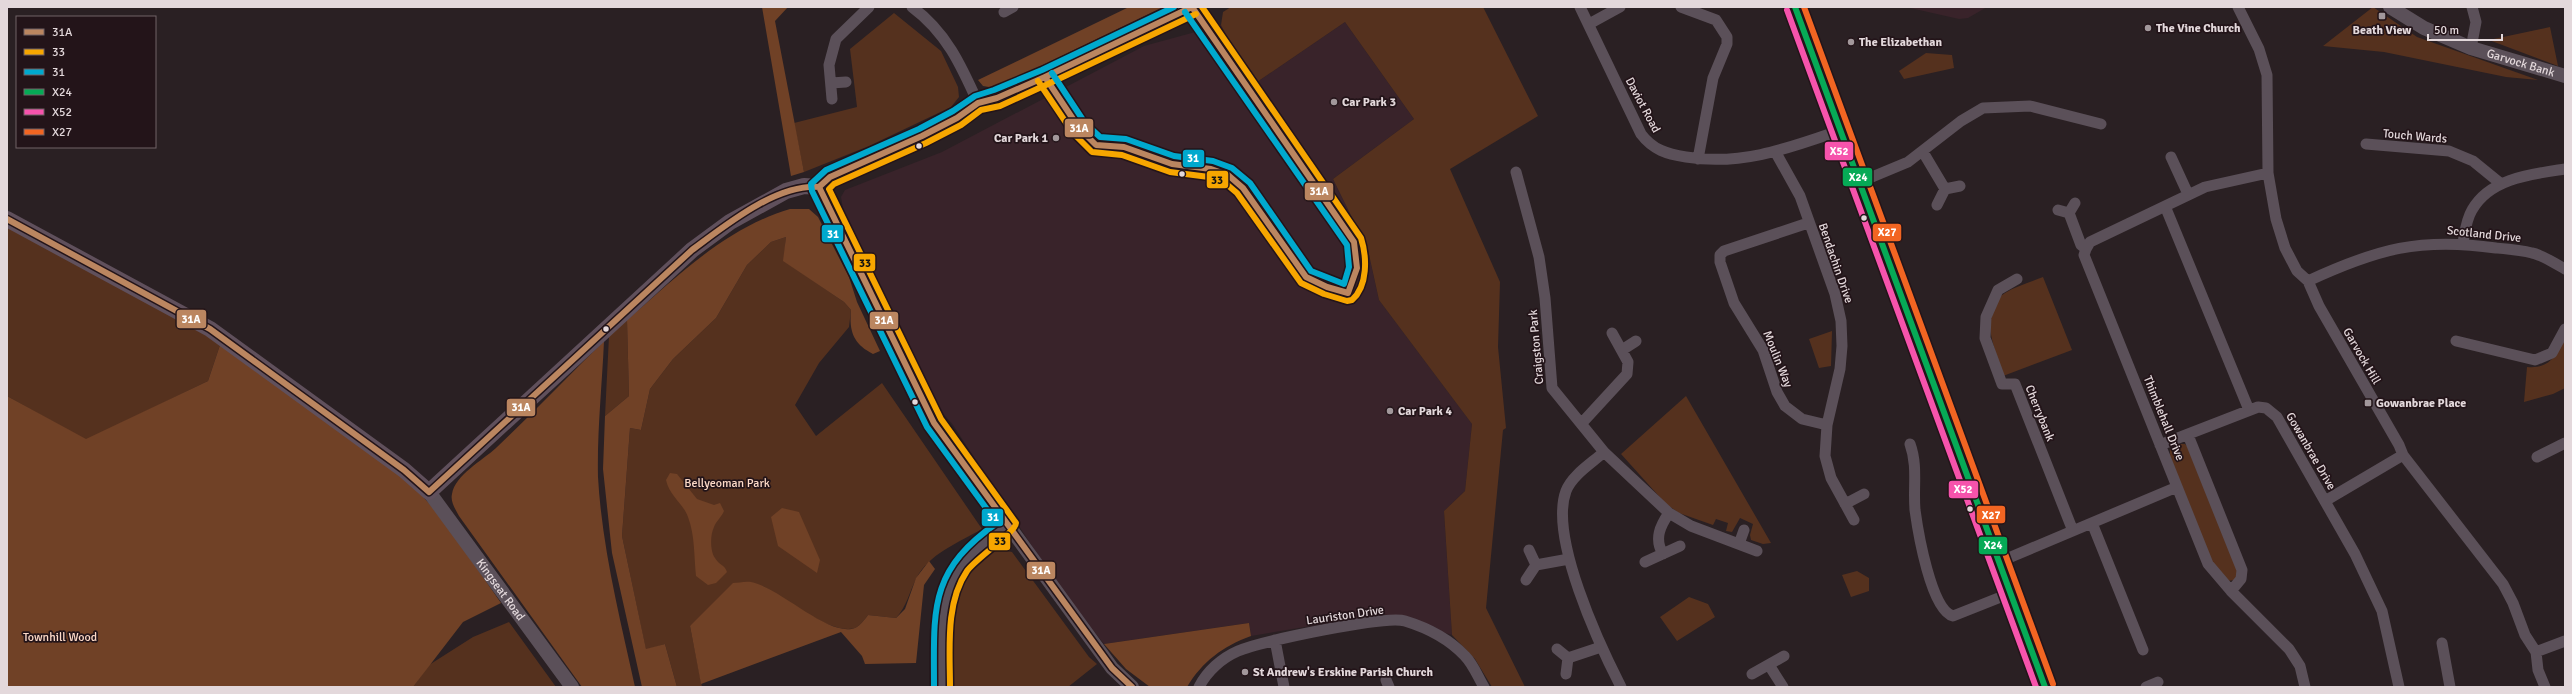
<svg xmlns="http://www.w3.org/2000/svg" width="2572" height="694" font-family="Signika,sans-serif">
  <rect width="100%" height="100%" fill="#2a2023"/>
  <path fill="#39232a" d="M1906,7H1987L1968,18L1959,19Z
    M1345,22L1414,119L1333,179L1368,250L1379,300L1472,424L1465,491L1444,511L1452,635L1383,614L1251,636L1249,623L1104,644L1058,586L953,425L936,405L844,214L841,197L845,190L942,152L1144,46L1221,25L1234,50L1257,82Z"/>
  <path fill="#55311e" d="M1231,7H1483L1538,116L1450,169L1500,282L1498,347L1506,428L1503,430L1486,608L1525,687H1492L1475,659L1452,635L1444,511L1465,491L1472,424L1379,300L1368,250L1333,179L1414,119L1345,22L1257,82L1234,50L1221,25L1223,12Z
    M2373,7L2417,37L2538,80L2506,77L2384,52L2323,46Z
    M894,13L941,51L958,87L959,97L951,107L869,146L804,172L794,123L857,107L850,49Z
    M2550,27L2558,66L2489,40Z
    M1926,53L1952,55L1954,68L1904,79L1899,71Z
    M7,226L221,342L208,381L86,440L7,396Z
    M786,237L784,261L844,302L851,310L849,327L819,363L795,405L816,436L882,383L982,529C960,542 928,554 916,579C909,593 907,606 896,618L868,615C865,619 860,626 855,628C833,636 783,598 763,586L690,626L702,687H677L665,644L646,650L622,536L630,428L641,430L650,389L673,359L716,318L747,265L771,242Z
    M2043,277L2072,350L2003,376C1996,351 1976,310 2005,293C2016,286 2031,282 2043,277Z
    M627,320L629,396L605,416L609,336Z
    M1832,331L1831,366L1819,368L1809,339Z
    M2565,338V388L2553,394L2524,402L2527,367C2550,369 2555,356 2565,338Z
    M1686,396L1771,543L1763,544L1751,540L1750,535L1753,524L1740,518L1732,532L1726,531L1728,523L1716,519L1713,525L1679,513L1666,504L1621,454Z
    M2177,444H2185L2189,448L2239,573L2234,580L2228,581L2211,560L2170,456V450Z
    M994,549L1012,552L1089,657L1097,664L1068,687H947C949,654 946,585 973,562C979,557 987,553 994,549Z
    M1857,571L1869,578V591L1851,597L1842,575Z
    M1689,597L1708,604L1715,617L1677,641L1660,617Z
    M509,622L556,687H413L429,665L473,637Z"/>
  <path fill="#704126" d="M762,7H788L775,21L804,172L791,176Z
    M1129,7H1163L995,88L983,86L978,80Z
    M790,209H809L818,217L849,277L857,302L880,351L873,354C853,344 849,331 851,310L844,302L783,261L786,237L771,242L747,265L716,318L673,359L650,389L641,430L630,428L622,536L646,649L665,644L677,687H642L612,553L603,469L605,416L629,396L627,320C677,277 725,228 790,209Z
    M604,341C602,386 597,432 598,477C602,548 620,618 635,687H582L459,516C456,510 450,502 452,494C455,475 483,460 496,448C533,413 568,376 604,341Z
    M221,342L410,482L442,518L501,603L463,622L413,687H7V396L86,439L208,381Z
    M670,473L677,474L697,499L714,505L720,503L724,511C721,518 716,521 714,527C710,535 710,551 715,558C719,565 725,565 727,572L716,583L708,585L696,576C694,557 695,535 688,517C683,503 670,497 666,480Z
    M782,508L799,512L820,560L817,573L778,546L771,517Z
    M929,561L935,569L924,585L916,663L865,664L862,656L841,632L701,684L690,626L733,583C738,583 745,581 751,582C779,587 829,638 855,628C860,626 865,619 868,615L896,618L905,609L916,578Z
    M1249,623L1251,636C1223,646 1202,662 1187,687H1150L1126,669L1104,644Z"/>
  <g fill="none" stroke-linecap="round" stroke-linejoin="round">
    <path stroke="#5b5059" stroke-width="11" d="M912,7C946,32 961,65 978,103
      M1580,7L1641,134C1653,150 1667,154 1686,157C1742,166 1789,148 1841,130
      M1681,7L1716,20L1727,37V44L1713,78L1698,159
      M2238,7L2259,49L2267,75L2268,173L2276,219L2285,248L2297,271L2308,281L2319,306L2399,445L2403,455L2503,584L2513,603L2525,635L2536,652L2538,670L2545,687
      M1004,12L1013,7
      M1589,24L1620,7
      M2471,48L2476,22L2472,7
      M831,83L846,82
      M832,99L829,65L836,39L869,7
      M2366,144L2449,151L2473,161L2500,183
      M1923,152L1945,189L1960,186
      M1776,153L1800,196L1835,294L1841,321L1842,346L1840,369L1827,425L1825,456L1831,478L1854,520
      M2171,157L2188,194
      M1516,172L1539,257L1545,298L1552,388L1604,452L1669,513L1691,526L1757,551
      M1860,182L1908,162L1961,121L1983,108L2030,106L2101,124
      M2075,203L2069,213L2081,245L2086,249L2084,255L2208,564L2231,591L2289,649L2300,666L2305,687
      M1937,205L1945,189
      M2165,206L2249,410
      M2058,210L2069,213
      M1808,223L1724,251L1720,255V262L1734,303L1763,350L1777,392L1785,406L1802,419L1827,425
      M2463,243C2465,232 2466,220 2472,210C2490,178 2532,174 2565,169
      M2086,249L2090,242L2205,187L2268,173
      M2017,279L1998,290L1986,317L1985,338L2002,384H2015L2073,531
      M2308,281C2377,249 2420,237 2496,248C2508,249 2521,250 2532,253C2543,255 2555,264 2565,269
      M2456,341L2535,360L2552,353L2565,329
      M1622,350L1636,341
      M1581,424L1627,374L1628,362L1612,333
      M2188,435L2242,570L2241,579L2231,591
      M1910,444C1918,466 1913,487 1915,510C1918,532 1931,610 1953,616L2011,593
      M2160,445L2258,407L2266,408L2277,417L2355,554L2382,611L2399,687
      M1604,452C1592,463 1572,475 1566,491C1549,537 1599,644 1621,687
      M2537,457L2565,443
      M2325,501L2403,455
      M1845,504L1864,494
      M2092,523L2143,650
      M1739,544L1744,530
      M1663,554C1654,539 1660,526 1669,513
      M1645,562L1680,546
      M1999,562L2177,487
      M1536,565L1569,559
      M1526,580L1536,565L1529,550
      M1275,640L1284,687
      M2442,643L2450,687
      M1557,649L1568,658L1566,674
      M2536,652L2565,641
      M1568,658L1601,647
      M1769,665L1783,687
      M1752,674L1784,656
      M1386,680L1389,687
      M942,687C943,642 936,587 971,553C982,542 996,534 1008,525
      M1199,687C1207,671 1222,658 1238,651C1261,641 1386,615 1405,621C1428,628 1449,639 1465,656C1473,664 1478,677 1484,687
      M2146,687L2158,682"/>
    <g stroke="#5b5059" stroke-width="14">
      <path id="s1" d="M2390,7L2424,28L2471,48L2565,76"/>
      <path d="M819,187L934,423L1112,668L1132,687"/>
      <path id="s2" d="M429,492L572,687"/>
    </g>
    <path stroke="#60505c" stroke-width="16" d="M7,219L210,329L404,470L429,492L692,250L730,222L786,191L804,186L819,187L830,177L922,136L957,118L978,103L997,98L1045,77L1193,7"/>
    <path stroke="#675764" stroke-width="18" d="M1795,7L2045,687"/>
    <g stroke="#231419" stroke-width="9">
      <path id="bus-1" d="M1192,7L1354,242L1357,268L1348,293L1327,287L1306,277L1243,188L1228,175L1211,169L1172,164L1124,147L1096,145L1079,128L1045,77Z
        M819,187L934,423L1112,668L1132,687
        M7,219L210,329L404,470L429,492L692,250C726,225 776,184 819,187L830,177L922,136L957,118L978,103L997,98L1045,77"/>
    </g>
    <g stroke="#231419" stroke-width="9">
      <path id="bus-2" d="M1038,81L1073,133L1092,152L1122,155L1170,172L1209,177L1224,182L1237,193L1301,283L1324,294L1347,301L1352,300C1368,286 1367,257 1361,238L1202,7
        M950,687C950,650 945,603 967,571C975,559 1016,532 1016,523L941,419L829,189L834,184L926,143L961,125L981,110L1000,106L1048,84L1196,14"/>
    </g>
    <g stroke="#231419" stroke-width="9">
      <path id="bus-3" d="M1052,73L1085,123L1100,137L1126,139L1174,156L1213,161L1232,168L1250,183L1311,271L1344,284L1349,267L1347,245L1185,12
        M934,687C934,610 928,571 997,523L927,427L812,191L811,184L826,170L919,129L953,111L975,96L994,90L1042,70L1174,7"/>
    </g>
    <g stroke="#231419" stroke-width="9">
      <path id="bus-4" d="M1795,7L2045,687"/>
    </g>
    <g stroke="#231419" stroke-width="9">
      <path id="bus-5" d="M1787,10L2036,687"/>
    </g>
    <g stroke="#231419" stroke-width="9">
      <path id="bus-6" d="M1804,7L2053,684"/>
    </g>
    <use href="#bus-1" stroke="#bb8660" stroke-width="6"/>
    <use href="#bus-2" stroke="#f7a600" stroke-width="6"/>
    <use href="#bus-3" stroke="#00a9ce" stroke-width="6"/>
    <use href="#bus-4" stroke="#06aa56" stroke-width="6"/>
    <use href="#bus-5" stroke="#f653ac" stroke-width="6"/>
    <use href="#bus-6" stroke="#f26522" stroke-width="6"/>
  </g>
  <g fill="#a2989b" stroke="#231419" stroke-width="1.5">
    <rect x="2378" y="12" width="8" height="8" rx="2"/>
    <circle cx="2148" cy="28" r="4"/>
    <circle cx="1851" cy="42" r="4"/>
    <circle cx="1334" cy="102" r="4"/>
    <circle cx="1056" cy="138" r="4"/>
    <rect x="2364" y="399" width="8" height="8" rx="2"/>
    <circle cx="1390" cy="411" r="4"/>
    <circle cx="1245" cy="672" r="4"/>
  </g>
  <g fill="#e3d8db" stroke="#231419" stroke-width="1.5">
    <circle cx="919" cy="146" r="3.5"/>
    <circle cx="1182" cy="174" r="3.5"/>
    <circle cx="1864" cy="218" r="3.5"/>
    <circle cx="606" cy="329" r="3.5"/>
    <circle cx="915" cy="402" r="3.5"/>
    <circle cx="1970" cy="509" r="3.5"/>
  </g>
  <g text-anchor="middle" stroke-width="3.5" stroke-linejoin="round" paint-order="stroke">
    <g font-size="12" font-weight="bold" fill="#e3d8db" stroke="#231419" text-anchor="start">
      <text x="2156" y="32">The Vine Church</text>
      <text x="2382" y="34" text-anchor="middle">Beath View</text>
      <text x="1859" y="46">The Elizabethan</text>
      <text x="1342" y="106">Car Park 3</text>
      <text x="1048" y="142" text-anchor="end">Car Park 1</text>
      <text x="2376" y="407">Gowanbrae Place</text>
      <text x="1398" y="415">Car Park 4</text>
      <text x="1253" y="676">St Andrew's Erskine Parish Church</text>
    </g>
    <g font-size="12" fill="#e3d8db" stroke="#231419">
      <text dy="4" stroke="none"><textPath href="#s1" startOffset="143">Garvock Bank</textPath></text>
      <text transform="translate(1643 105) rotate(62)" y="4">Daviot Road</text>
      <text transform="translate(2415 136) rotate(5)" y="4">Touch Wards</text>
      <text transform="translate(2484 234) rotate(6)" y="4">Scotland Drive</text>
      <text transform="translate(1836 263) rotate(71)" y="4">Bendachin Drive</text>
      <text transform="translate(1536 347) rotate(-95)" y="4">Craigston Park</text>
      <text transform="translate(2362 356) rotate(60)" y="4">Garvock Hill</text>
      <text transform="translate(1778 359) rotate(68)" y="4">Moulin Way</text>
      <text transform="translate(2040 413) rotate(68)" y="4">Cherrybank</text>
      <text transform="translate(2164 418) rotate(68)" y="4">Thimblehall Drive</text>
      <text transform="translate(2311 451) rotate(60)" y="4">Gowanbrae Drive</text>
      <text dy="4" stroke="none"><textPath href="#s2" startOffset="121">Kingseat Road</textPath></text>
      <text transform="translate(1345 615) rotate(-8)" y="4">Lauriston Drive</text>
    </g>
    <g font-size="12" fill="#fddac8" stroke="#231419">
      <text x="727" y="487">Bellyeoman Park</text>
      <text x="60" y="641">Townhill Wood</text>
    </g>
  </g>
  <g stroke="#231419" stroke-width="1.5">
    <rect x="1064" y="118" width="30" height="20" rx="4" fill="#bb8660"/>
    <rect x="1824" y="141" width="30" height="20" rx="4" fill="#f653ac"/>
    <rect x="1182" y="149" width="23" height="19" rx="4" fill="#00a9ce"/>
    <rect x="1842" y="167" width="31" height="20" rx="4" fill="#06aa56"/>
    <rect x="1206" y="170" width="23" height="19" rx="4" fill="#f7a600"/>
    <rect x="1304" y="182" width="30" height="19" rx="4" fill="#bb8660"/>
    <rect x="1872" y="223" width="30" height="19" rx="4" fill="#f26522"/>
    <rect x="821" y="224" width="23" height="19" rx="4" fill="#00a9ce"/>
    <rect x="853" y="253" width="23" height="19" rx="4" fill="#f7a600"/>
    <rect x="176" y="309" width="31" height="20" rx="4" fill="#bb8660"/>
    <rect x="869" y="311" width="30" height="19" rx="4" fill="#bb8660"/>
    <rect x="506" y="398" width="30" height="19" rx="4" fill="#bb8660"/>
    <rect x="1948" y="480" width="31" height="19" rx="4" fill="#f653ac"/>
    <rect x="1976" y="505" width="30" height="19" rx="4" fill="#f26522"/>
    <rect x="981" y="508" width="23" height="19" rx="4" fill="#00a9ce"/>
    <rect x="988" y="532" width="23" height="19" rx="4" fill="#f7a600"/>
    <rect x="1978" y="536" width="30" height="19" rx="4" fill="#06aa56"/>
    <rect x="1026" y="561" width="30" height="19" rx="4" fill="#bb8660"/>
  </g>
  <g font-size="11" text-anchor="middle" font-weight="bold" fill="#fff">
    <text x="1079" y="132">31A</text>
    <text x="1839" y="155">X52</text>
    <text x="1193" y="162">31</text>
    <text x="1858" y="181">X24</text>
    <text x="1319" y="195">31A</text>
    <text x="1887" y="236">X27</text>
    <text x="833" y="238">31</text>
    <text x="191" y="323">31A</text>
    <text x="884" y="324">31A</text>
    <text x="521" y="411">31A</text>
    <text x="1963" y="493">X52</text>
    <text x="1991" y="519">X27</text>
    <text x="993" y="521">31</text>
    <text x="1993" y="549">X24</text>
    <text x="1041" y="574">31A</text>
  </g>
  <g font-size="11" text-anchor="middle" font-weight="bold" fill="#111">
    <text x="1217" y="184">33</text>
    <text x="865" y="267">33</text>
    <text x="1000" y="545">33</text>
  </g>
  <rect width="2572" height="694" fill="none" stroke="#e3d8db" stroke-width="16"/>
  <rect x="16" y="16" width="140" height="132" fill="#231419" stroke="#706267"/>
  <rect x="24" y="29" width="20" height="6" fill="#bb8660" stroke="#706267"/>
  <text x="52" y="36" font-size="12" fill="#e3d8db">31A</text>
  <rect x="24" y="49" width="20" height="6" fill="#f7a600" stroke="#706267"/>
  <text x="52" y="56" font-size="12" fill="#e3d8db">33</text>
  <rect x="24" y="69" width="20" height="6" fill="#00a9ce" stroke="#706267"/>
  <text x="52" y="76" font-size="12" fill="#e3d8db">31</text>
  <rect x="24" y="89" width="20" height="6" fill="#06aa56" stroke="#706267"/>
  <text x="52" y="96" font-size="12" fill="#e3d8db">X24</text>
  <rect x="24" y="109" width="20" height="6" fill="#f653ac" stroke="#706267"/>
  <text x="52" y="116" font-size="12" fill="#e3d8db">X52</text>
  <rect x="24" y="129" width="20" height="6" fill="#f26522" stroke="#706267"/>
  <text x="52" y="136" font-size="12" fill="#e3d8db">X27</text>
  <path d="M2428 34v6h74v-6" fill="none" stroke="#e3d8db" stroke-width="2"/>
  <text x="2434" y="34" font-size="12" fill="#e3d8db" stroke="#231419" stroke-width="3" paint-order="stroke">50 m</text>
</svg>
